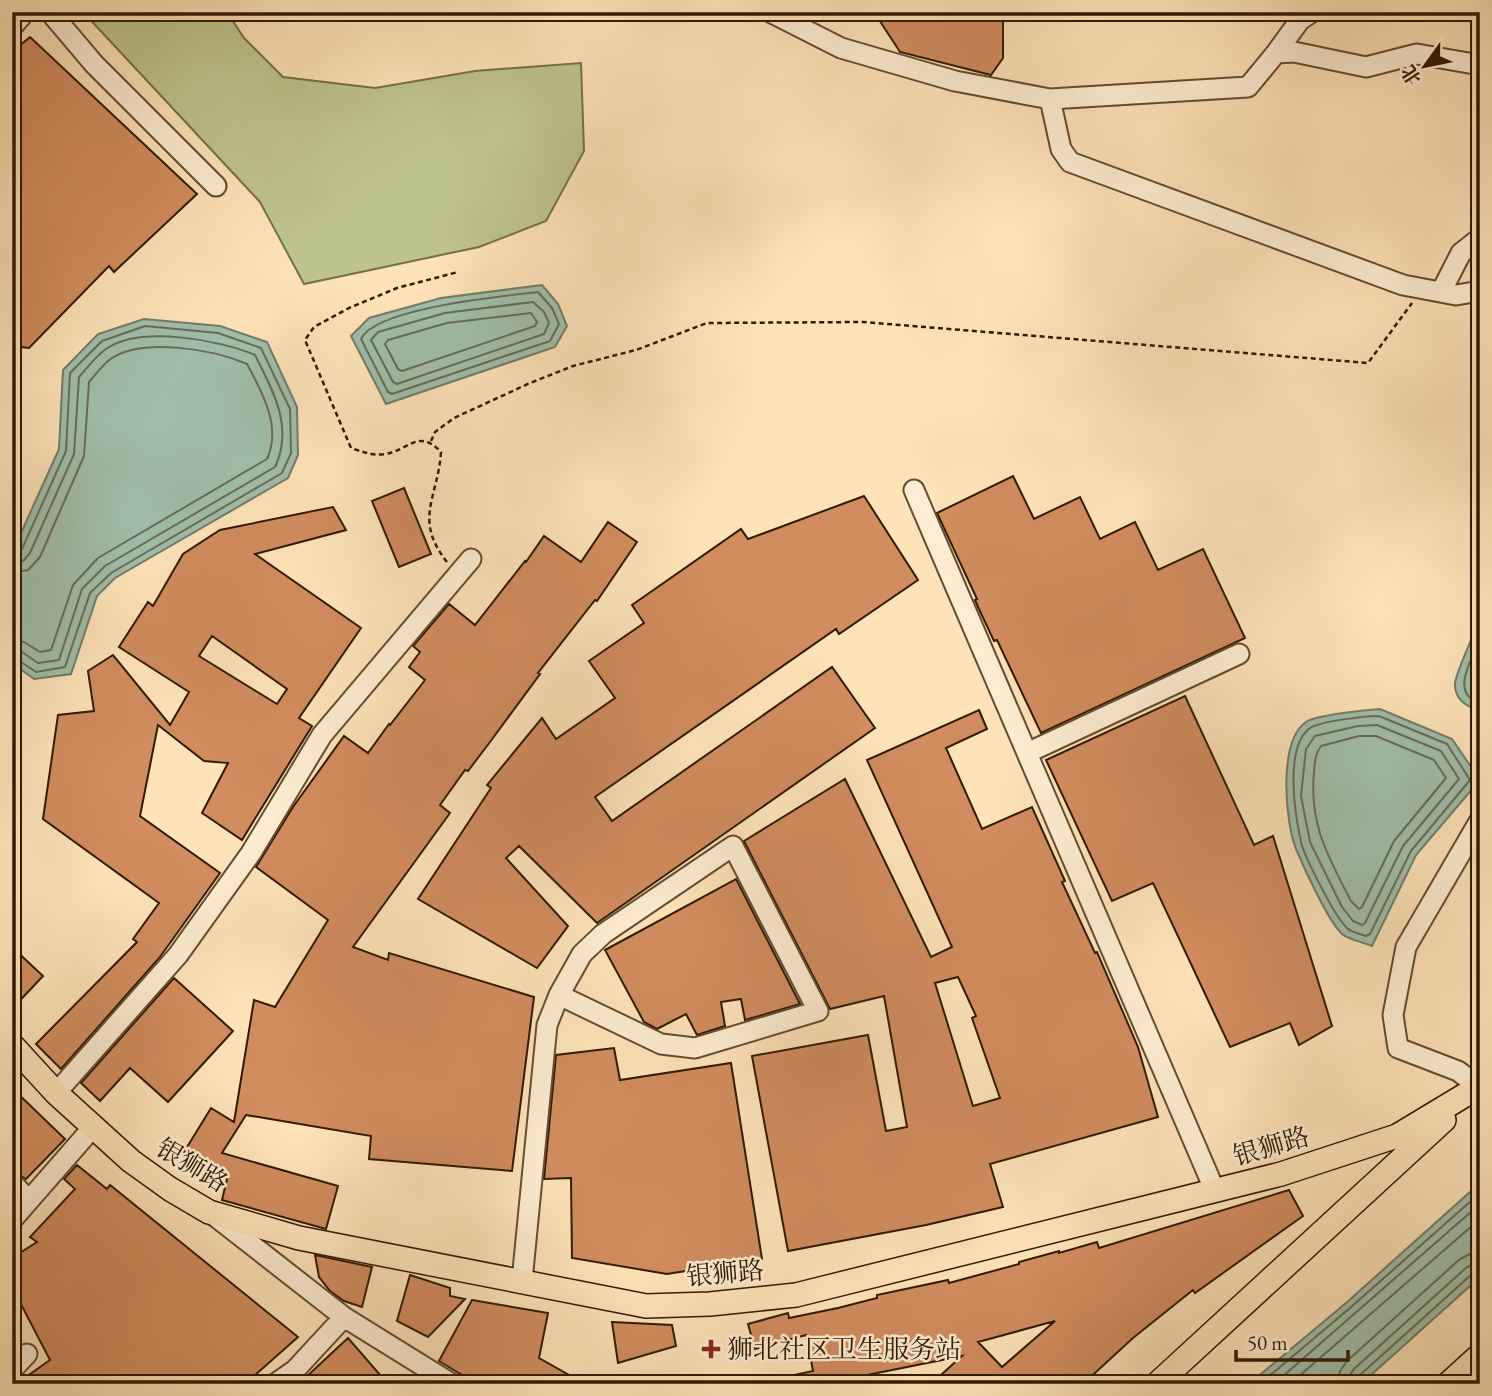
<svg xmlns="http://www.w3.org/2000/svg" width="1492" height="1396" font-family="'EB Garamond','Noto Serif SC',serif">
  <rect width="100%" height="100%" fill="#fee3b9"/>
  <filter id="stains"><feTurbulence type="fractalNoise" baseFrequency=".00286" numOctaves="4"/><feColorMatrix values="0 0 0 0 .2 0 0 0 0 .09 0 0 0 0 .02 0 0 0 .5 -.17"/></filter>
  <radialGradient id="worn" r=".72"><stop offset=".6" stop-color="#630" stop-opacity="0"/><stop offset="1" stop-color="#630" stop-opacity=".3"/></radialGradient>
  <path fill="#bec490" stroke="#776f48" stroke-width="2" d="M83,12H227L244,38L283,77L375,88L475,71L581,63L584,151L546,221L479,247L304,284L260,202Z"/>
  <path fill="#a0beab" stroke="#737c67" stroke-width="2" d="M542,285L558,304L567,326L555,347L386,404L351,336L369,318L441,298Z
    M144,319L220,326L267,342L297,407L298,455L288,478L115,578L97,596L71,674L34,679L12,663V553L59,449L63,370L98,334Z
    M1480,619V711C1467,707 1454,699 1455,683C1457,670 1474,634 1480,619Z
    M1380,709L1452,739L1480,780L1416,855L1372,946C1363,942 1349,940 1342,934C1328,921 1304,868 1296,849C1285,821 1278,741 1306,722C1316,715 1366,710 1380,709Z
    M1480,1183V1277L1361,1384H1249L1346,1303Z"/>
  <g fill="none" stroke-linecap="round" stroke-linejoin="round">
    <path stroke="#686c56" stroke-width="2" d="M538,292L552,308L559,324L550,341L392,394L388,392L361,339C375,308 504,296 538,292Z
      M533,302L544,312L549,323L544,334L397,384L393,382L371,340L378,332L445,313Z
      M531,313L537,322L535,326L402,371L398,369L385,344L388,340L447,323Z
      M12,554L18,553L22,549L66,451L70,373L102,341L145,326L218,333L261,348L290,409L291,453L282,473L111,573L90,593L65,667L36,672L18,660L12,659
      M12,563L23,561L30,553L74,454L79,377C87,368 96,356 106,349C140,325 220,340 255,355C273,391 294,427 275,467L105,566L82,589L59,660L38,663L22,652L12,650
      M12,573L28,570L40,557L84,456L89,382C96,374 104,363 112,358C144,337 215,350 247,364C262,392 282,427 267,459L98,558L73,585L51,650L40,652L24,642L12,640
      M1480,639C1472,659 1449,694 1480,703
      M1379,716L1447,744L1470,780L1411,851L1370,934L1366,936C1360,934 1351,932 1347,928C1335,917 1305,858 1301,842C1295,815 1284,747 1310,728C1321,721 1365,716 1379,716Z
      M1377,725L1441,751L1459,779L1403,846L1365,923L1362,925L1353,921L1342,907L1310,842L1301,796L1306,749L1315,736L1358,726Z
      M1359,736H1376L1434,760L1446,778L1394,841L1362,907L1359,909L1351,901C1328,856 1309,825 1314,772C1315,762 1315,754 1321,746Z
      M1260,1384L1350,1308L1480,1193
      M1274,1384L1480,1204
      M1290,1384L1480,1219
      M1338,1384L1340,1371L1347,1361L1460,1259L1470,1254L1480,1253
      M1348,1384L1350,1375L1354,1369L1467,1267L1480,1263
      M1357,1384L1360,1375L1472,1274L1480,1272"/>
  </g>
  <path fill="#d18c5f" stroke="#301a00" stroke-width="2" fill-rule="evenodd" d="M874,12H1003V58L991,75L900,52Z
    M30,37L197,194L114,272L109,266L29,348L12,346V52Z
    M1013,476L1034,519L1080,497L1100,539L1135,522L1158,570L1203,549L1245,638L1041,733L997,640L994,641L978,607L975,600L977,599L937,513Z
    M404,488L431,554L399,567L372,501Z
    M864,496L918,580L839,634L836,629L595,797L612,821L832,667L875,728L597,923L519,846L506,858L568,926L537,968L418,899L491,788L487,785L542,718L556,739L615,698L589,661L644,623L632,605L741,529L748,539Z
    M333,507L346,530L255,554L361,628L299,718L312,726L242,840L202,813L228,763L204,761L158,725L140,816L220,873L160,957L61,1069L36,1044L137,942L133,939L159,903L43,819L58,715L94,711L88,671L113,655L170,725L189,692L119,647L148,602L153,606L183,554L220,530ZM212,636L287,689L277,704L199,656Z
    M608,522L637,542L597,601L595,600L538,673L540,674L490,742L468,771L465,770L440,805L450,813L353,947L388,960L389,953L534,997L512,1171L369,1159L371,1136L246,1115L222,1153L338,1186L326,1229L222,1200L227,1179L184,1152L211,1108L234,1122L254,1000L275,1007L328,920L256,867L293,807L344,736L368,753L389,724L390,725L425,680L409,667L420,652L413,646L449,604L475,625L525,561L526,562L544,536L581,562Z
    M1185,696L1254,845L1273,836L1332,1026L1299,1045L1290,1023L1230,1047L1153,883L1112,901L1046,760Z
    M979,710L987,729L946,748L982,829L1032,807L1065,881L1062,882L1095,953L1097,952L1138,1047L1158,1117L990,1164L1003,1207L926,1225L788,1251L752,1056L868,1035L886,1131L907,1127L884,996L830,1009L744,841L845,779L931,957L952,947L867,760ZM958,977L976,1016L972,1018L1000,1098L973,1106L935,983Z
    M736,879L800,1004L745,1020L741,999L721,1002L725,1026L697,1035L686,1014L657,1029L644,1022L605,950Z
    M12,947L43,976L12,1009Z
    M174,978L233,1031L168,1102L130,1068L100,1101L81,1083Z
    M614,1048L620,1080L731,1063L762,1259L667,1274L572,1258L571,1178L544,1179L556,1055Z
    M12,1088L65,1139L26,1179L12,1171Z
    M77,1165L107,1189L110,1185L298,1337L245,1384H16L50,1360L12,1287V1258L37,1242L30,1237L75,1189L64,1179Z
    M1289,1190L1303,1216L1195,1293L1193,1290L1133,1338L1083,1384H931L962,1356L852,1378L853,1384H780V1378L813,1371L806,1335L755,1349L748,1324L788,1313L789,1318L838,1308L877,1298V1295L948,1280L949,1283L1019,1264V1262L1059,1251V1253L1097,1242L1099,1248ZM1055,1321L1002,1367L978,1342Z
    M315,1255L372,1267L362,1307L344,1301L330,1291L319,1277Z
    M410,1275L450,1288V1296L465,1299L428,1337L397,1321Z
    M472,1300L548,1313L539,1358L585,1384H477L439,1361Z
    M612,1322L672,1325L676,1346L618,1363Z
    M348,1338L388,1384H297L304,1379Z"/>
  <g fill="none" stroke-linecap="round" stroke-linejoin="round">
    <g stroke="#644c2e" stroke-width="23">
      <path id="minor" d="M50,12L94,64L216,186
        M770,12L841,48L955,81L1050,99L1248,87L1276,53L1294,52L1366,67L1417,54L1480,65
        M12,27L25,12
        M1276,53L1300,20L1312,12
        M1050,99L1061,149L1070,162L1403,285L1456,295L1480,291
        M1441,292L1461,253L1480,238
        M914,490L1215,1191
        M1027,753L1239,654
        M1479,1087L1458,1071L1398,1048L1393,1015L1406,947L1480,820
        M56,1093L178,955L251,853L322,735L471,559
        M12,1183L29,1200
        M216,1217L344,1317L452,1384
        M12,1220L94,1126
        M522,1281L547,1025L559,995L582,954L603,934L733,846L818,1011L695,1048L661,1044L559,995
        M12,1370L27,1354
        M275,1384L295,1370L344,1317"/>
    </g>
    <g stroke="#301a00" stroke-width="26">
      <path id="major" d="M12,1045L56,1093L131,1161L170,1189L209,1212L299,1238L646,1306L710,1304L796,1295L1281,1174L1397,1136L1480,1086
        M1157,1384L1444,1120
        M1448,1384L1480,1355"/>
    </g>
    <path stroke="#301a00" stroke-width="2.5" stroke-dasharray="5 3.5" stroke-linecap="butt" d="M431,441L435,432L454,418L530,383L573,366L636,350L707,323L863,322L1368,363L1412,303
      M447,562C413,519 438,498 441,452C418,428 410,450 385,454C373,456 363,452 351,448L305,340L314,327L349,308L397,288L458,272"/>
    <use href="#minor" stroke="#feedd2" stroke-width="19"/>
    <use href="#major" stroke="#fee3b9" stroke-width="23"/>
  </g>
  <path fill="#8f2418" stroke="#feedd2" stroke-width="2.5" d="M707.5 1338.5h7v7h7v7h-7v7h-7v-7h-7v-7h7z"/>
  <g text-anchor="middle" stroke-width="5" stroke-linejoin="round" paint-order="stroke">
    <g font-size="26" fill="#301a00" stroke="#feedd2">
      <text transform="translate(1271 1146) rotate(-16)" y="9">银狮路</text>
      <text transform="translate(192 1165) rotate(31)" y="9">银狮路</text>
      <text transform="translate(725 1273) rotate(-5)" y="9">银狮路</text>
    </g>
    <g font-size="26" fill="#301a00" stroke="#feedd2" text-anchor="start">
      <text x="727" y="1358">狮北社区卫生服务站</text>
    </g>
  </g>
  <rect width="1492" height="1396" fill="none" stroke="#fee3b9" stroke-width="42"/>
  <rect x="14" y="14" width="1464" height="1368" fill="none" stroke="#301a00" stroke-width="3.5"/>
  <rect x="21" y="21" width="1450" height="1354" fill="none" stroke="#301a00" stroke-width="2"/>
  <g transform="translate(1425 66) rotate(237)" stroke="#feedd2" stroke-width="5" paint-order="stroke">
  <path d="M0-5L12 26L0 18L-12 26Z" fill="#301a00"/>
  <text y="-10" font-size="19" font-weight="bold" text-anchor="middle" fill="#301a00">北</text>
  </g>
  <path d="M1236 1350v10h112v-10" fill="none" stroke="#301a00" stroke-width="3.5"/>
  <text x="1247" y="1350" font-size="21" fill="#301a00" stroke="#feedd2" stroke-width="5" paint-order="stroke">50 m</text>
  <rect width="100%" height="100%" filter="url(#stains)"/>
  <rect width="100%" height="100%" fill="url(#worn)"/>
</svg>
